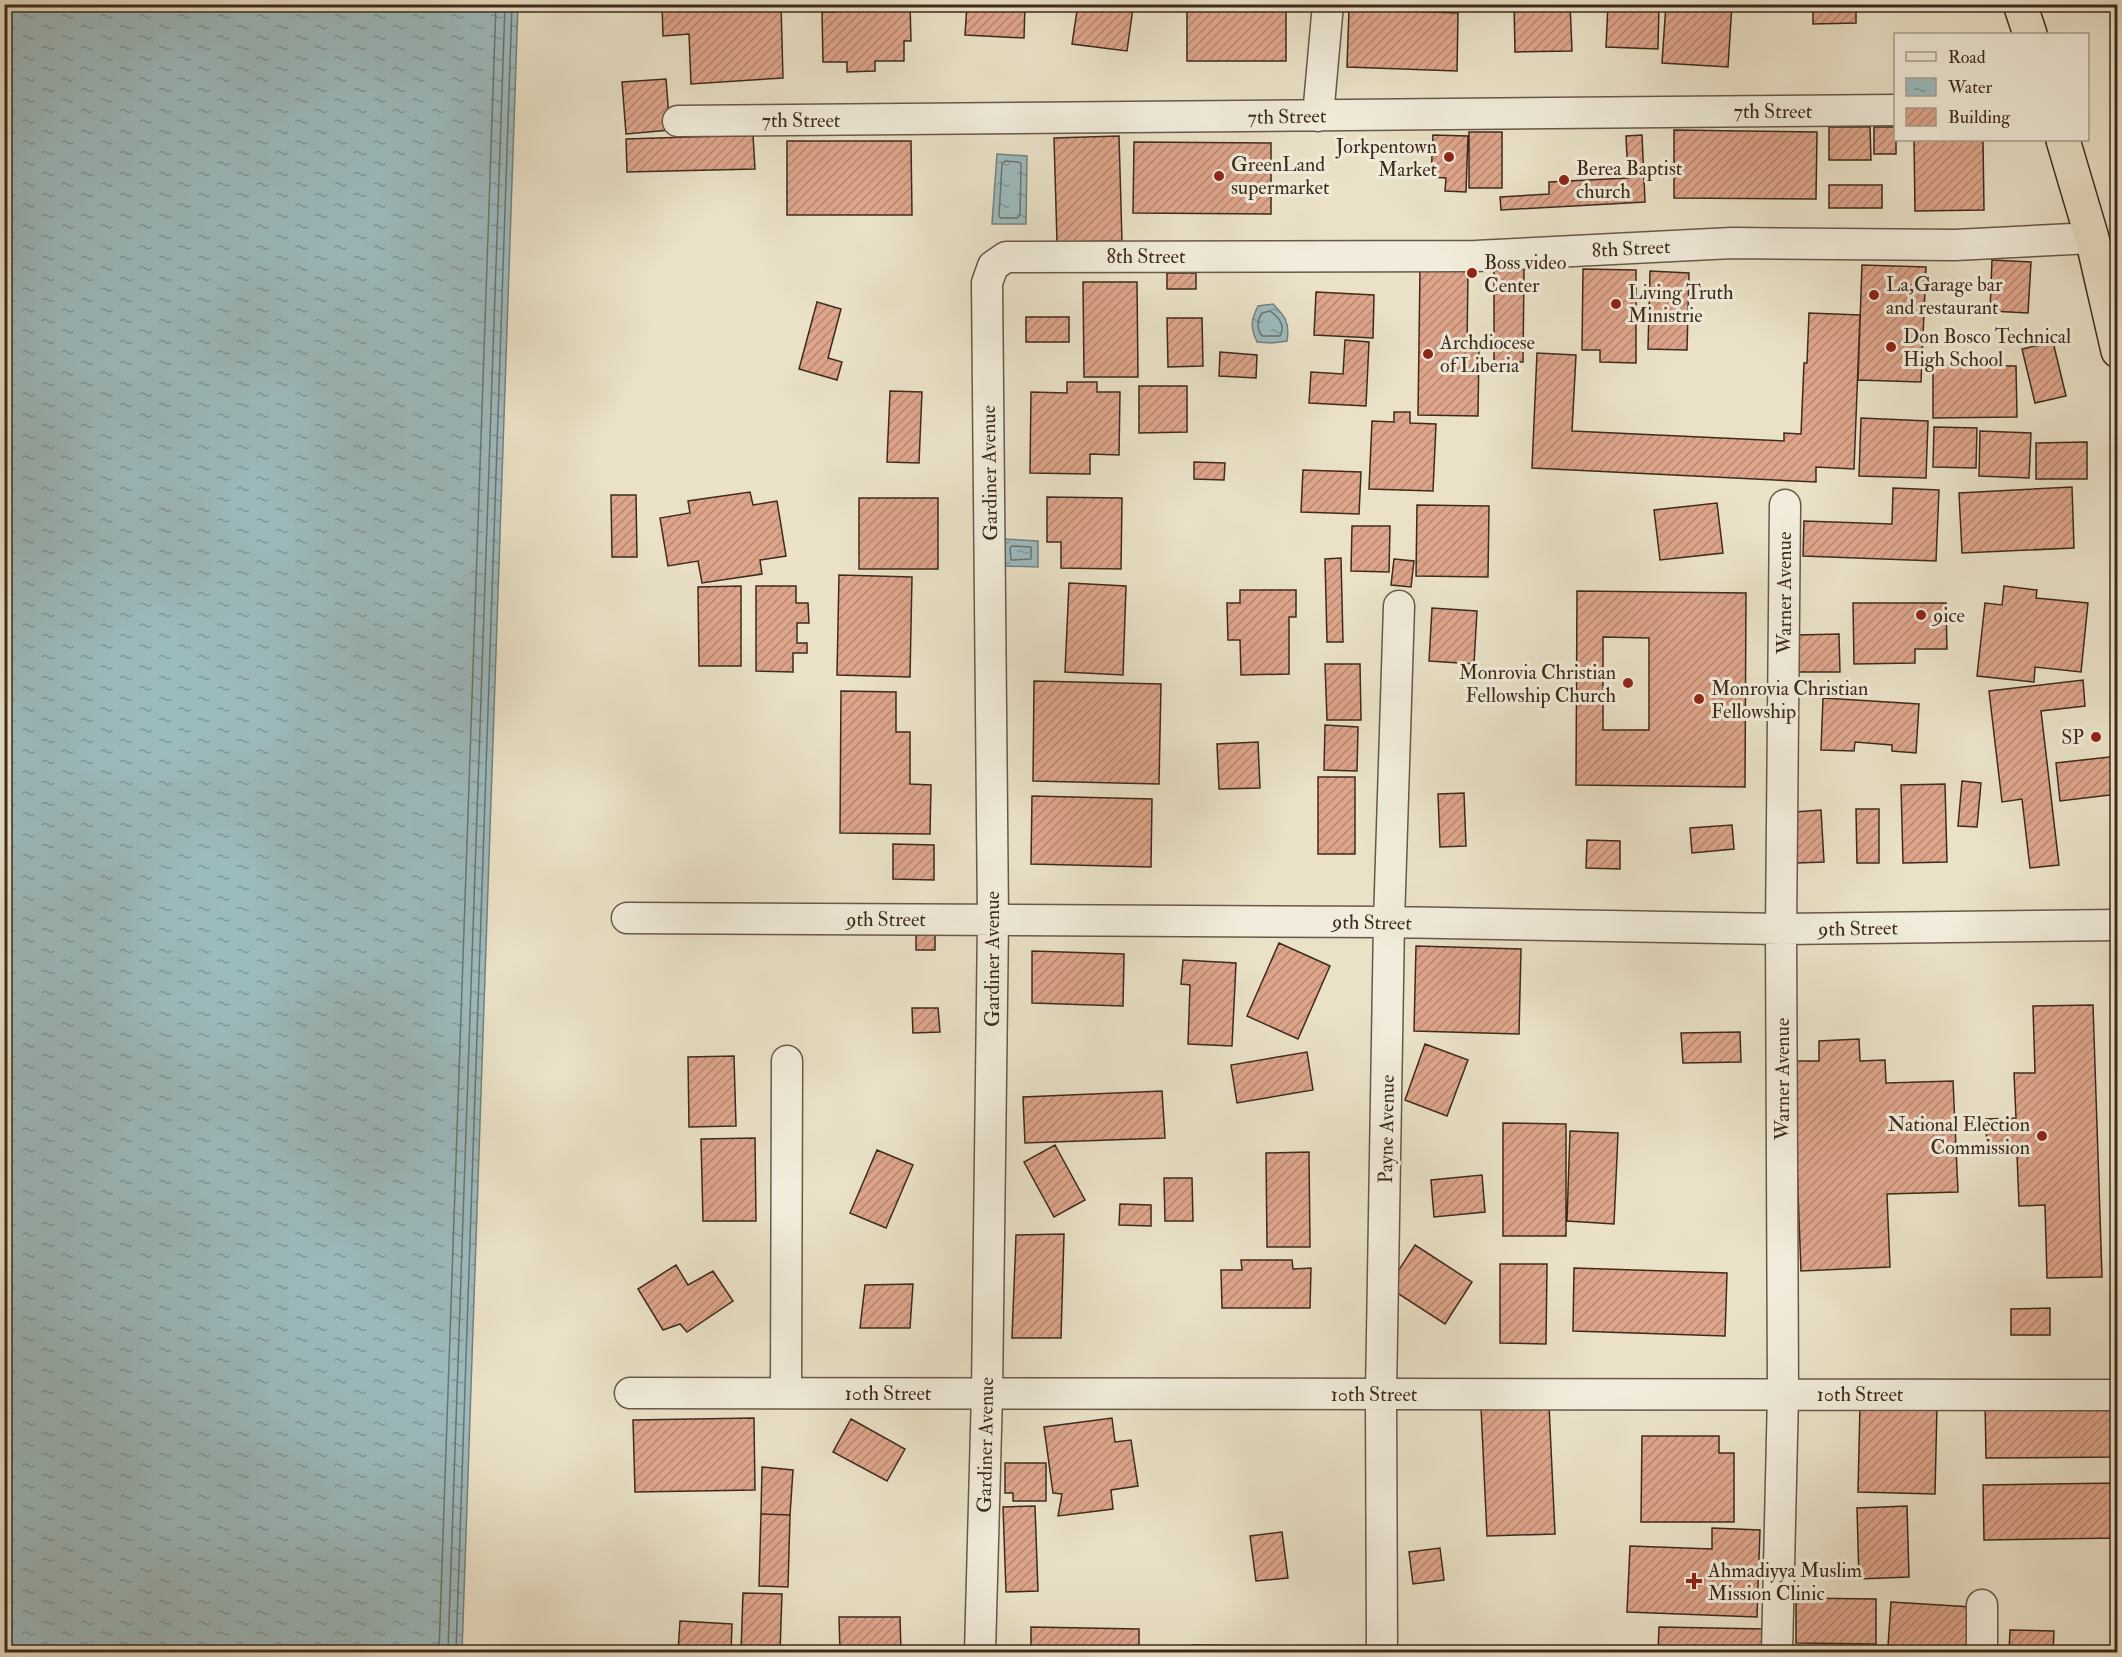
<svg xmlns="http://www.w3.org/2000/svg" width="2122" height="1657" font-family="'IM FELL Double Pica',serif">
  <defs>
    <pattern id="water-ripples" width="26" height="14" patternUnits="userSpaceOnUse" patternTransform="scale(1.5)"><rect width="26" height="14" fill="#9cbbbf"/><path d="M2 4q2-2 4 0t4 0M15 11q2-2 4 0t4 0" fill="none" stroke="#81989b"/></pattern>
    <pattern id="building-hatch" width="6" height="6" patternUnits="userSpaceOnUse" patternTransform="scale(1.5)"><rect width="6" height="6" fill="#dea58b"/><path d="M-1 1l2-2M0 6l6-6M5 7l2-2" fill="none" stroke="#b58771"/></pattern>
  </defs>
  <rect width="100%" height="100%" fill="#eae1c7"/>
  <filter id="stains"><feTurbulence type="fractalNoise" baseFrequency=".00333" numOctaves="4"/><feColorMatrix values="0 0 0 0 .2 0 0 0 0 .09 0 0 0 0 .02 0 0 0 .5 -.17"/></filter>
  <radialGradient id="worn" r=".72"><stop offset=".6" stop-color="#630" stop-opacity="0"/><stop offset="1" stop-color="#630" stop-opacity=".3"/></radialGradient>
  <path fill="url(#water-ripples)" stroke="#76817e" stroke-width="1.5" d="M5,4L518,5L462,1652H5Z
    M997,154L1027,156L1026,224H992Z
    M1273,304C1285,316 1290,323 1287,341L1272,343L1257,342C1250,327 1251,320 1258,306Z
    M1004,539L1038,541V567L1003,566Z"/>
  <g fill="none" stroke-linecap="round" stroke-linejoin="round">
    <path stroke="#6d736e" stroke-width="1.5" d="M1005,161L1019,162L1021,164L1020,215L1017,218H1001L999,216L1002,164Z
      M1270,311C1279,317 1286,325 1280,336H1262C1256,328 1257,321 1262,313Z
      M1012,546L1031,547V559L1011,560L1010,548Z
      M439,1652L496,4
      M448,1652L505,4
      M456,1652L512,4"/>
  </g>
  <path fill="url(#building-hatch)" stroke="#3e2b1d" stroke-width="1.5" fill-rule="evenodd" d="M662,4H781L783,78L691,84L689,34L663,36Z
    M798,4H830V9L798,8Z
    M836,4H910L911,41H904V61H875V71L847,72V62H823L822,12H836Z
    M967,4H1025L1024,38L965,35Z
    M1078,4H1106L1133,8L1127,51L1072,44Z
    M1187,4H1286V61H1187Z
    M1514,4H1570L1572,51L1515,52Z
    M1608,4H1659L1658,49L1606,47Z
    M1666,4H1732L1728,67L1662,63Z
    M1813,4H1856V23L1813,24Z
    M1349,9L1458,13L1457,71L1347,67Z
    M666,79L670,130L626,134L622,82Z
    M1829,127H1870L1871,160H1829Z
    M1874,127H1896V154H1874Z
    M1674,130L1817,132L1816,199L1674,198Z
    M1469,132H1502V188H1469Z
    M753,135L755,169L627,172L626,139Z
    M1433,135L1468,136L1466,192L1445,191L1446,178L1431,177Z
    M1642,135L1645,202L1501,210L1500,197L1549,194V182L1628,178L1626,136Z
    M1119,136L1122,241L1057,242L1054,138Z
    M1914,140H1983L1984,210L1915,211Z
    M787,141H911L912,215H787Z
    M1134,142L1271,143V214L1133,213Z
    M1829,185H1882V208H1829Z
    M1992,260L2031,262L2028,313L1990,311Z
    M1862,265L1926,267L1921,382L1858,380Z
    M1494,269H1524L1523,362H1494Z
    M1583,269L1636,270V363L1600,362V350H1582Z
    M1420,270L1468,271L1467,346H1479L1478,416L1418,415Z
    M1650,271L1689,273L1687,350L1648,349Z
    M1167,273H1196V289H1167Z
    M1083,282H1137L1138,377H1084Z
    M1316,292L1374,295L1373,338L1314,335Z
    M817,302L841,309L828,358L842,362L837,380L799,369Z
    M1809,313L1860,315L1854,469L1816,467V482L1532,468L1537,353L1576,355L1572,431L1784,441V433L1801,434L1804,363H1807Z
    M1026,317H1069V342H1026Z
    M1167,318H1202L1203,366L1168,367Z
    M1345,340L1369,342L1366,406L1309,403L1311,372L1343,374Z
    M2053,342L2066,396L2035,403L2022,349Z
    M1220,352L1257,355L1256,378L1219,376Z
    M1933,365L2016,366L2017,417L1933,418Z
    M1067,382H1097V392H1120L1119,455L1090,454V474L1030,473L1031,392L1067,393Z
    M1139,386H1187V432L1139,433Z
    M890,391L922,392L919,463L887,462Z
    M1394,412H1410V423L1436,424L1433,491L1369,489L1372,421L1394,422Z
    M1861,418L1928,421L1926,478L1859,476Z
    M1934,427L1977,428L1976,468L1933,467Z
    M1980,431L2031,433L2029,478L1979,476Z
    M2087,442V479H2036V443Z
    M1194,462L1225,463L1224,480L1194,479Z
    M1303,470L1361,472L1359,514L1301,512Z
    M2072,487L2074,548L1962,553L1959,493Z
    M1893,488L1939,490L1936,561L1803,556L1804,521L1892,524Z
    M750,492L753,505L777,501L786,556L760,560L762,574L702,583L698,561L668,566L660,518L690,513L688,501Z
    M611,495H636L637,557H612Z
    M1047,497L1122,498L1121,569L1061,568V542H1047Z
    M859,498H938V569H859Z
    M1717,503L1723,553L1660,560L1654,510Z
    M1417,505L1489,506L1488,577L1416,576Z
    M1352,526H1390L1389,572L1351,571Z
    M1341,558L1343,642H1327L1325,559Z
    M1394,559L1414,561L1411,587L1391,585Z
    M839,575L912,577L910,677L837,675Z
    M1069,583L1126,586L1123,675L1065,672Z
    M741,586V666H699L698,587Z
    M756,586H796V603H808L809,623H797V643H807V653H793V672L756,671Z
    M2004,586L2037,590L2036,598L2088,603L2081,672L2035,667L2034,682L1977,676L1985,603L2002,605Z
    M1240,590H1296V617H1289V674L1241,675L1240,640H1228L1227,603H1240Z
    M1577,591L1746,593L1745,787L1576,785ZM1603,637L1649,638V730H1603Z
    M1853,603H1946L1947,649H1915V663L1854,664Z
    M1432,608L1477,611L1474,664L1429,661Z
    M1839,634L1840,672H1798L1797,635Z
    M1325,664H1360L1361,720H1327Z
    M2083,680L2085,706L2041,711L2059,865L2030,868L2022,799L2002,802L1989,691Z
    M1034,681L1161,684L1159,784L1033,781Z
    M841,691L896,692V732H910V784L931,785L930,834L840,833Z
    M1823,698L1919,704L1916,753L1892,751V745L1855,742L1854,751L1821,750Z
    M1325,725L1358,727L1357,771L1324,770Z
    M1258,742L1260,788L1219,789L1217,744Z
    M2118,756V794L2060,801L2056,763Z
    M1318,777H1355V854H1318Z
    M1962,781L1981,783L1977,827L1958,826Z
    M1945,784L1947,862L1903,863L1901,785Z
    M1464,793L1466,846L1440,847L1438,794Z
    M1032,796L1152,799L1151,867L1031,864Z
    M1856,809H1879V863H1857Z
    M1821,810L1824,862L1797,863L1795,812Z
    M1732,825L1734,849L1692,853L1690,828Z
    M1587,840L1620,841V869L1586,868Z
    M893,844L934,845V880L893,879Z
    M916,932H935V950H916Z
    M1279,943L1330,966L1298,1039L1247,1016Z
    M1416,946L1521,949L1519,1034L1414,1031Z
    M1032,951L1124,954L1123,1006L1032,1003Z
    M1183,960L1236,963L1232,1046L1188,1044L1190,985L1181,984Z
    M2093,1005L2102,1277L2047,1278L2045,1205L2019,1206L2017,1154L1987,1155L1986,1119L2016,1118L2014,1073H2035L2033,1006Z
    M912,1008H938L940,1032L913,1033Z
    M1740,1032L1741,1062L1683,1063L1681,1033Z
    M1859,1039L1860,1061L1885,1060L1886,1083L1953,1081L1958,1192L1887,1194L1890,1267L1801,1271L1793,1061H1819V1041Z
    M1425,1044L1468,1060L1447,1116L1405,1100Z
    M1307,1052L1313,1090L1237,1103L1231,1065Z
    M734,1056L736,1126L689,1127L688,1057Z
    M1162,1091L1165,1138L1025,1143L1023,1097Z
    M1503,1123L1566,1124V1236H1503Z
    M1570,1131L1618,1133L1614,1224L1567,1221Z
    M755,1138L756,1221H703L701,1139Z
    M1055,1145L1085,1200L1054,1217L1024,1162Z
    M877,1150L913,1165L886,1228L850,1213Z
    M1309,1152L1310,1247H1267L1266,1153Z
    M1482,1175L1485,1212L1434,1217L1431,1180Z
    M1164,1178H1192L1193,1221H1165Z
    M1120,1204L1151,1205V1226L1119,1225Z
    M1064,1234L1061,1338H1012L1016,1235Z
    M1415,1245L1472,1282L1445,1324L1388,1287Z
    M1241,1260H1292L1293,1269L1311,1268L1310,1308H1222L1221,1270H1242Z
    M1500,1264H1547L1546,1344L1500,1343Z
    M676,1265L688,1285L713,1271L733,1301L687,1332L680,1324L663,1330L638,1289Z
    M1574,1268L1727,1273L1725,1336L1573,1331Z
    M913,1284L910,1328H860L865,1285Z
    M2050,1308V1335H2011V1309Z
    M2118,1399V1457L1986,1458L1985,1400Z
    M1860,1404L1937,1405L1935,1494L1858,1492Z
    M1549,1405L1555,1534L1487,1536L1481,1407Z
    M754,1418L755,1490L635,1492L633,1420Z
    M1112,1418L1115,1442L1131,1440L1138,1486L1111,1490L1113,1509L1058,1516L1062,1494L1053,1493L1044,1427Z
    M851,1419L905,1449L887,1481L833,1452Z
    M1642,1436H1719V1453H1734V1522H1641Z
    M1005,1463H1046V1501H1013V1493H1005Z
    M762,1467L793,1470L790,1515L761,1514Z
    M2118,1483V1538L1984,1540L1983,1485Z
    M1035,1506L1038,1591L1006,1592L1003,1507Z
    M1907,1506L1909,1577L1859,1579L1857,1508Z
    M761,1514L790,1515L788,1587L759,1586Z
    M1712,1528L1760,1530L1757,1617L1627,1612L1630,1546L1712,1549Z
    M1282,1532L1288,1578L1256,1581L1250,1536Z
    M1440,1548L1444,1580L1413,1584L1409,1552Z
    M743,1593L782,1594L780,1652H741Z
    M1796,1598L1876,1599V1644L1796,1643Z
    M1891,1602L1972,1607L1969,1651L1888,1646Z
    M839,1617H900L901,1652H840Z
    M680,1621L732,1624L731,1652H678Z
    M1031,1627L1139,1629V1652H1031Z
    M1659,1627L1765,1629L1764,1652H1658Z
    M2010,1630L2054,1631L2053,1652H2009Z
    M1193,1645L1277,1646V1652H1193Z
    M1798,1650L1891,1652H1798Z"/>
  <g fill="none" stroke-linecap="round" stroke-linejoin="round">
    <g stroke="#695848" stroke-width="33">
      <path id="minor" d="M1318,116L1328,4
        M678,121L1896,110
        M627,918L1389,922L1781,929L2118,925
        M630,1393L2118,1395
        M786,1393L787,1061
        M1982,1605V1652
        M980,1652L987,1393L993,920L987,283L993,266L1006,257L1476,256L1732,243L1955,245L2092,238
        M1382,1652L1381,1394L1389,922L1399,606
        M1777,1652L1783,1394L1781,929L1785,505"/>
    </g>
    <g stroke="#3e2b1d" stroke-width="36">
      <path id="trunk" d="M2020,4L2030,34
        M2063,140L2092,238L2118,351"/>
    </g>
    <use href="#minor" stroke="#f1ecdb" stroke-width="30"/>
    <use href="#trunk" stroke="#eae1c7" stroke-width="33"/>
  </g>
  <g fill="#8f2418" stroke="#f1ecdb" stroke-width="2">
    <circle cx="1449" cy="157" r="6"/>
    <circle cx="1219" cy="176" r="6"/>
    <circle cx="1564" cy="180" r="6"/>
    <circle cx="1472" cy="273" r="6"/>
    <circle cx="1874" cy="295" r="6"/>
    <circle cx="1616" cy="304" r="6"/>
    <circle cx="1891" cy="347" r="6"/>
    <circle cx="1428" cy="354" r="6"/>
    <circle cx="1921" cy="615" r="6"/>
    <circle cx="1628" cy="683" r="6"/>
    <circle cx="1699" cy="699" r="6"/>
    <circle cx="2096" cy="737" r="6"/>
    <circle cx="2042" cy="1136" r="6"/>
    <path d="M1691 1572h6v6h6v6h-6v6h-6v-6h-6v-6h6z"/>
  </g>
  <g text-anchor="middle" stroke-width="6" stroke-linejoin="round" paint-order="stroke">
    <g font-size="20" fill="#3e2b1d" stroke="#f1ecdb">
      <text x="1773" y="118">7th Street</text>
      <text transform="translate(1287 116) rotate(-1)" y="7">7th Street</text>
      <text x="801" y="127">7th Street</text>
      <text transform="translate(1631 248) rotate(-3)" y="7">8th Street</text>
      <text x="1146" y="263">8th Street</text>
      <text transform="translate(989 473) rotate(-91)" y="7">Gardiner Avenue</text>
      <text transform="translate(1784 593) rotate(-90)" y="7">Warner Avenue</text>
      <text x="886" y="926">9th Street</text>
      <text transform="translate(1372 922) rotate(1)" y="7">9th Street</text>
      <text transform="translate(1858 928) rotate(-1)" y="7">9th Street</text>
      <text transform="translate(992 959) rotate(-90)" y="7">Gardiner Avenue</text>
      <text transform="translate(1782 1079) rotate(-90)" y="7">Warner Avenue</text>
      <text transform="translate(1386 1129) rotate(-89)" y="7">Payne Avenue</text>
      <text x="888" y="1400">10th Street</text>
      <text x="1374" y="1401">10th Street</text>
      <text x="1860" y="1401">10th Street</text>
      <text transform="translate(985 1445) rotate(-89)" y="7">Gardiner Avenue</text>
    </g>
    <g font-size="20" fill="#3e2b1d" stroke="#f1ecdb" text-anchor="start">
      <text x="1437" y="153" text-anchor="end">Jorkpentown<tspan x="1437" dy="23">Market</tspan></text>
      <text x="1231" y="171">GreenLand<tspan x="1231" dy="23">supermarket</tspan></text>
      <text x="1576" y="175">Berea Baptist<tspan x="1576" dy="23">church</tspan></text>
      <text x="1484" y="269">Boss video<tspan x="1484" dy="23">Center</tspan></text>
      <text x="1886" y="291">La,Garage bar<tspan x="1886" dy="23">and restaurant</tspan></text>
      <text x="1628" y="299">Living Truth<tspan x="1628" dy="23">Ministrie</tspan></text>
      <text x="1903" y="343">Don Bosco Technical<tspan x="1903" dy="23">High School</tspan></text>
      <text x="1440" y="349">Archdiocese<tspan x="1440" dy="23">of Liberia</tspan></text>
      <text x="1933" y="622">9ice</text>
      <text x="1616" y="679" text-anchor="end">Monrovia Christian<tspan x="1616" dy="23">Fellowship Church</tspan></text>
      <text x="1711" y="695">Monrovia Christian<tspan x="1711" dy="23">Fellowship</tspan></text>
      <text x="2084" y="744" text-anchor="end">SP</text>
      <text x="2030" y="1131" text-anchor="end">National Election<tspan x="2030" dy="23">Commission</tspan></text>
      <text x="1708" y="1577">Ahmadiyya Muslim<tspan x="1708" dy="23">Mission Clinic</tspan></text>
    </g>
  </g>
  <rect width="2122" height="1657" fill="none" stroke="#eae1c7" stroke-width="24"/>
  <rect x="6" y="6" width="2110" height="1645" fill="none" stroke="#3e2b1d" stroke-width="3"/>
  <rect x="12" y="12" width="2098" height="1633" fill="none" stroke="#3e2b1d" stroke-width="1.5"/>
  <rect x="1894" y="33" width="195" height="108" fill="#f1ecdb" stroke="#a99f8f" stroke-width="1.5"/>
  <rect x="1906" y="52" width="30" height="9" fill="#f1ecdb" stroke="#a99f8f" stroke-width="1.5"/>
  <text x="1948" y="63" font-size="18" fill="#3e2b1d">Road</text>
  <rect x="1906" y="78" width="30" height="18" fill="url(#water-ripples)" stroke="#a99f8f" stroke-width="1.5"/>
  <text x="1948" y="93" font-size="18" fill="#3e2b1d">Water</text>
  <rect x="1906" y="108" width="30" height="18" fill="url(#building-hatch)" stroke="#a99f8f" stroke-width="1.5"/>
  <text x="1948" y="123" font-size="18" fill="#3e2b1d">Building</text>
  <rect width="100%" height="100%" filter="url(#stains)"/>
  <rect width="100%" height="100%" fill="url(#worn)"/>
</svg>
